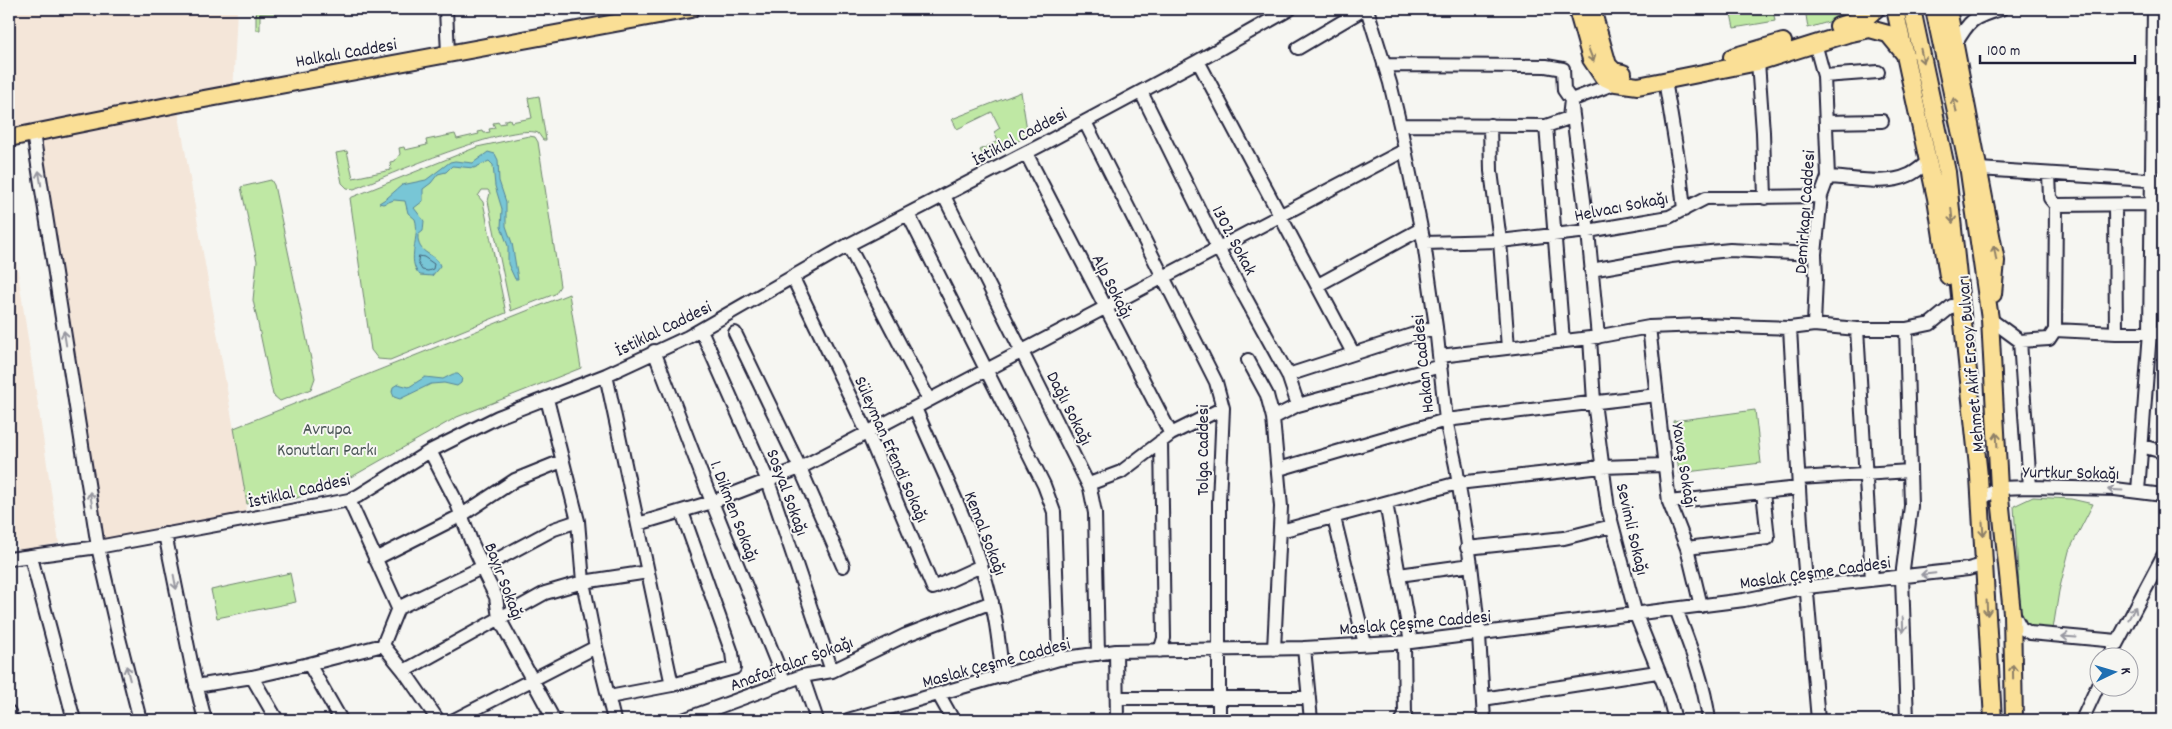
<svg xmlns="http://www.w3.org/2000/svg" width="2172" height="729" font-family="Dekko,sans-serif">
  <rect width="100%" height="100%" fill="#f6f6f2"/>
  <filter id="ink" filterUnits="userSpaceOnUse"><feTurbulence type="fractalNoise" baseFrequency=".02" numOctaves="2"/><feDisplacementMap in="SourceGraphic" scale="10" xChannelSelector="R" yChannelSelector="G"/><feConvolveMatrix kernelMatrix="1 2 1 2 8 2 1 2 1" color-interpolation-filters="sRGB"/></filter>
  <g filter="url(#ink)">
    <path fill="#f4e6d9" d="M9,9H237L233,93L177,104L247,504L243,520L98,547L33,134L9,138Z
      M9,227H11L59,543L18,551L9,493Z"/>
    <path fill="#bfe8a4" stroke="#708570" d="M256,9H318H306V13H290L289,12H283L282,10H276V14H260V30H256Z
      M1730,9H1773L1775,21L1734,28Z
      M1805,9H1872L1808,28Z
      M1021,92L1028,136L984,158L980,150L998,141L994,132L1000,128L992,112L957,129L952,119Z
      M539,96L546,140H543L538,133C511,122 386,176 354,189L347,188L342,183L336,153L347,151L353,178L391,170L390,162L395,161L400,154L399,148L404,147L405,150L427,145L426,140L455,134L457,139L479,134L478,132L483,131L484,133L490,132L489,129L495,128L493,123L499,122V124L505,123V120L510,119L511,122L532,118L528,98Z
      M529,136L535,137L538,142L560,286L555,294L511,311L488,201L490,193L488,190H482L478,196L483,202L506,313L390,360L378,359L371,350L350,198L477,147Z
      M271,180L274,185L315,378L311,389L280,401L273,395L253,300L257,261L241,187Z
      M569,294L581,368L457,417L355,475L297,498L247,504L234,428Z
      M1755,410L1761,463L1679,473L1673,421Z
      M2033,497L2071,499L2093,504L2069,551L2059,591L2053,629L2023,627L2020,605L2014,506Z
      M290,573L296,602L217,618L211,590Z"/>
    <path fill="#78c6d6" stroke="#568498" d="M488,152L495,154L498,160L499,181L506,202V226L512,243L518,279H515L508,264V246L501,227L502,209L495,186L493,165L489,161L474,168L452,166L446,172L438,174L431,183L423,189V201L414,208L424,221L423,231L418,235C417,256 436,252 440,266L432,276L420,275C405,261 421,236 415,219L408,213L405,201L394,200L383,204L379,203L387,198L402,185L426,180L450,162L455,161L473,163Z
      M453,374H458L462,378L461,383L457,386L444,383L431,384L400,399L394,397L392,392L393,387L398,384L409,387L425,377L443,379Z"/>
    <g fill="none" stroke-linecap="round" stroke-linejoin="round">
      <path stroke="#446479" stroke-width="1" d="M419,256L424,257L434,264L433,269L428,271L422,270L418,263Z"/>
      <g stroke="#22223b" stroke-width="16">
        <path id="minor" d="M446,9L448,54
          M1367,9L1390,83L1400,125L1424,243L1436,327L1446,420L1456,466L1471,565L1479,635L1484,720
          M1955,45C1969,20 1973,17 2001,9
          M1298,48L1364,9
          M1198,61L1353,353
          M1758,62L1763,132L1765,198
          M1384,65L1546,66L1563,69L1564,90L1571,100L1569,118L1546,126L1400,125
          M1824,76L1878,72
          M1665,80L1680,171L1684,210
          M1141,92L1218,248L1288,375L1298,405
          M1085,122L1216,382L1223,408L1219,502V720
          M1826,122L1882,121
          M1490,125L1491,171L1500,241L1508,348
          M1546,126L1563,341
          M33,133L98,547L118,634L140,720
          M1026,153L1171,434
          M1979,169L2163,181
          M2049,174L2050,198L2056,205L2055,330
          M1828,177C1853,178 1886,186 1909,175C1916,172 1922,166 1928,162
          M944,196L1090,488L1095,513L1098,654
          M2056,205L2152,204
          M2115,205L2116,333
          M908,214L1044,485L1054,512L1059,659
          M1424,243L1500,241L1588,231L1669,217L1706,198L1821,196
          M848,245L929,400
          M1591,270L1671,256L1730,250L1815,254
          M793,278L868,434L933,588L981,566
          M1318,285L1421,229
          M1990,319L2020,341L2049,339L2055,330L2116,333H2163
          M1814,325L1816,277L1815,254L1821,196L1828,177L1824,76L1815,43
          M1649,327L1669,502L1687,548L1701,606
          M1790,328L1801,524L1818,720
          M1857,329L1872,580
          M1906,329L1911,506L1902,577L1907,720
          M701,330L768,481L832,671
          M735,333L800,468L843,566
          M1598,337L1588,231L1571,100L1616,83
          M1590,338L1594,402L1608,509L1636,615L1669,697L1675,720
          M2020,341L2030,487
          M654,351L712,502L785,683
          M1440,356L1590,338L1649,327L1701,325L1790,328L1814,325L1857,329H1906L1930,324L1952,306
          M1248,360L1267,395L1273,418
          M606,375L672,685
          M1288,375L1436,327
          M547,399L578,521L583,582L596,647L614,720
          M915,408C942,471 975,534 991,600C998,625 999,651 1003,676
          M2142,446L2163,452
          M430,451L456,501L471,541L483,567L485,575L496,597L499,618L554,720
          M1279,469L1446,420L1657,395
          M1799,478L1910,471
          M1089,484L1121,472L1171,434L1223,408
          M2138,491L2150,332L2154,9
          M1981,499L1999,488L2030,487L2115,489L2163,495
          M349,500L398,608L383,645L404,671L438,720
          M1669,502L1799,488
          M1386,503L1411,642
          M1334,518L1365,644
          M638,524L712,502L800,468L1405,150
          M1281,531L1458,483L1602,467L1664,465
          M165,534L193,672L205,720
          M1467,548L1564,538L1612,526
          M1687,548L1768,538L1763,492
          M31,557L74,720
          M9,559L98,547L349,500L358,496L430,451L498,417L606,375L688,337L848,245L1045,143L1198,61L1290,9
          M375,559L462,515L515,480L562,461
          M1399,575L1471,565
          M398,608L483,567L554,529L578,521
          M1676,609C1690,646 1704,681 1709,720
          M2013,613L2021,628L2030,633L2117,641
          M1304,648L1311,720
          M1274,649L1281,507L1273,418L1298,405L1441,366
          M1116,651L1117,720
          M1160,651L1164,638L1161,441
          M2110,656L2163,556
          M404,671L545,593L583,582L648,572
          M802,676L817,720
          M252,677L277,720
          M196,686L252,677L309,664
          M939,695L953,720
          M609,697L672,685L734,668L732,653L682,512
          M1117,698H1309
          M1483,699L1657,672
          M9,712L11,720
          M341,720L309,664L383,645
          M454,720L596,647
          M683,720L802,676L832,671L906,635L992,602
          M848,720L1059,659L1116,651L1304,648L1411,642L1744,600L1807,587L1968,569L1979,566L1985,559
          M1402,720L1405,716L1404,643
          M2082,720L2100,681"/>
      </g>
      <g stroke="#22223b" stroke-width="20">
        <path id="major" d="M1577,9L1591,59L1603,77L1616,83L1638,86L1758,62L1847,34L1870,29L1888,34L1906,56
          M1592,9L1608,65L1614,71L1623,73
          M1895,9L1936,198L1948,276
          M1912,9L1947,172L1979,476L1993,720
          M1934,9L1969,172L1990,319L1999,488L2012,613L2014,720
          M1948,9L1996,261L1993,294
          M1838,26L1868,16L1876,9
          M1732,57L1783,42
          M9,138L177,104L691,9"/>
      </g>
      <use href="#minor" stroke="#f6f6f2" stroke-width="12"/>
      <use href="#major" stroke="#fadf96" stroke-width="16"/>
    </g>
    <defs><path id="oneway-shaft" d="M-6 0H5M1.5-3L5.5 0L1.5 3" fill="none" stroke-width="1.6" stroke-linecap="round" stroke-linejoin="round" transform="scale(1.25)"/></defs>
    <g stroke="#8e8068">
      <use href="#oneway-shaft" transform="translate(1591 55) rotate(69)"/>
      <use href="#oneway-shaft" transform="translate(1922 56) rotate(78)"/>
      <use href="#oneway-shaft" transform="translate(1955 105) rotate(-102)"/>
      <use href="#oneway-shaft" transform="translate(1952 216) rotate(84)"/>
      <use href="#oneway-shaft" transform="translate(1995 253) rotate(-100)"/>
      <use href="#oneway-shaft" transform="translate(1997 440) rotate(-93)"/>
      <use href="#oneway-shaft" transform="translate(1983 529) rotate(86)"/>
      <use href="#oneway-shaft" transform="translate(1987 608) rotate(87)"/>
      <use href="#oneway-shaft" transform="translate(2013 672) rotate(-91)"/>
    </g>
    <g stroke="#9797a0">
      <use href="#oneway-shaft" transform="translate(40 178) rotate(-99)"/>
      <use href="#oneway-shaft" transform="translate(65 338) rotate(-99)"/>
      <use href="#oneway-shaft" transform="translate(2115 490) rotate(-177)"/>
      <use href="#oneway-shaft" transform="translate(91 499) rotate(-99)"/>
      <use href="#oneway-shaft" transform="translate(1928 574) rotate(174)"/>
      <use href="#oneway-shaft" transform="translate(175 582) rotate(79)"/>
      <use href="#oneway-shaft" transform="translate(2132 613) rotate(-61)"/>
      <use href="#oneway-shaft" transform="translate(1903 625) rotate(88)"/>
      <use href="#oneway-shaft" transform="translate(2069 637) rotate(-176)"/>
      <use href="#oneway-shaft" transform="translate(128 673) rotate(-104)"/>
    </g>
  </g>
  <g text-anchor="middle" stroke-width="4" stroke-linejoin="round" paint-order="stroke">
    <g font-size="18" fill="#22223b" stroke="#f6f6f2">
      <text transform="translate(346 52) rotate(-10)" y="6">Halkalı Caddesi</text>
      <text transform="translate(1019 136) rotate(-28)" y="6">İstiklal Caddesi</text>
      <text transform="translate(1621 206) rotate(-11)" y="6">Helvacı Sokağı</text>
      <text transform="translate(1804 212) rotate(-86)" y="6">Demirkapı Caddesi</text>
      <text transform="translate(1235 240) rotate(62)" y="6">1302. Sokak</text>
      <text transform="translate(1113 286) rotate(63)" y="6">Alp Sokağı</text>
      <text transform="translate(663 328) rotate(-26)" y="6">İstiklal Caddesi</text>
      <text transform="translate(1422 364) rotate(-96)" y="6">Hakan Caddesi</text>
      <text transform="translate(1970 364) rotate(-95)" y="6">Mehmet Akif Ersoy Bulvarı</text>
      <text transform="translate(1070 408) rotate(63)" y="6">Dağlı Sokağı</text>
      <text transform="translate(892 449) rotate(66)" y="6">Süleyman Efendi Sokağı</text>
      <text transform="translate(1202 450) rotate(-90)" y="6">Tolga Caddesi</text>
      <text transform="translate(1685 465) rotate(81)" y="6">Yavaş Sokağı</text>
      <text transform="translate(2071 472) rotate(1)" y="6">Yurtkur Sokağı</text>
      <text transform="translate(299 490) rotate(-13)" y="6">İstiklal Caddesi</text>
      <text transform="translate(788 492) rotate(70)" y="6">Sosyal Sokağı</text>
      <text transform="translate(735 511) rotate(69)" y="6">1. Dikmen Sokağı</text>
      <text transform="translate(1633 529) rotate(77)" y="6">Sevimli Sokağı</text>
      <text transform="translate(986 533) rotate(69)" y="6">Kemal Sokağı</text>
      <text transform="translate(1815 572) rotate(-8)" y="6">Maslak Çeşme Caddesi</text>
      <text transform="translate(505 581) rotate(69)" y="6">Bayır Sokağı</text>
      <text transform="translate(1415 622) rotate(-5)" y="6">Maslak Çeşme Caddesi</text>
      <text transform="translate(996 662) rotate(-15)" y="6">Maslak Çeşme Caddesi</text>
      <text transform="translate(791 663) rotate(-20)" y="6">Anafartalar Sokağı</text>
    </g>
    <g font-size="18" fill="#495455" stroke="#f6f6f2">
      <text x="327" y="434">Avrupa<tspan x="327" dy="21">Konutları Parkı</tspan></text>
    </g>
  </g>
  <rect width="2172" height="729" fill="none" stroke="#f6f6f2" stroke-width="30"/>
  <rect x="15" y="15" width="2142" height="699" fill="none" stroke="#22223b" stroke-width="2" filter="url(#ink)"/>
  <g transform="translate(2114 672) rotate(85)"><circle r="24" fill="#f6f6f2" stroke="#a1a1a9"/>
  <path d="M0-4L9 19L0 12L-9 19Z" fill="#1f6fb2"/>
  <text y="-8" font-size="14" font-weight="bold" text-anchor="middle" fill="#22223b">K</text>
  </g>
  <path d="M1980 55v8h155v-8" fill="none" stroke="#22223b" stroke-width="2.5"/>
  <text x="1987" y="55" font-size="15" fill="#22223b" stroke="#f6f6f2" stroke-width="4" paint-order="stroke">100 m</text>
</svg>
